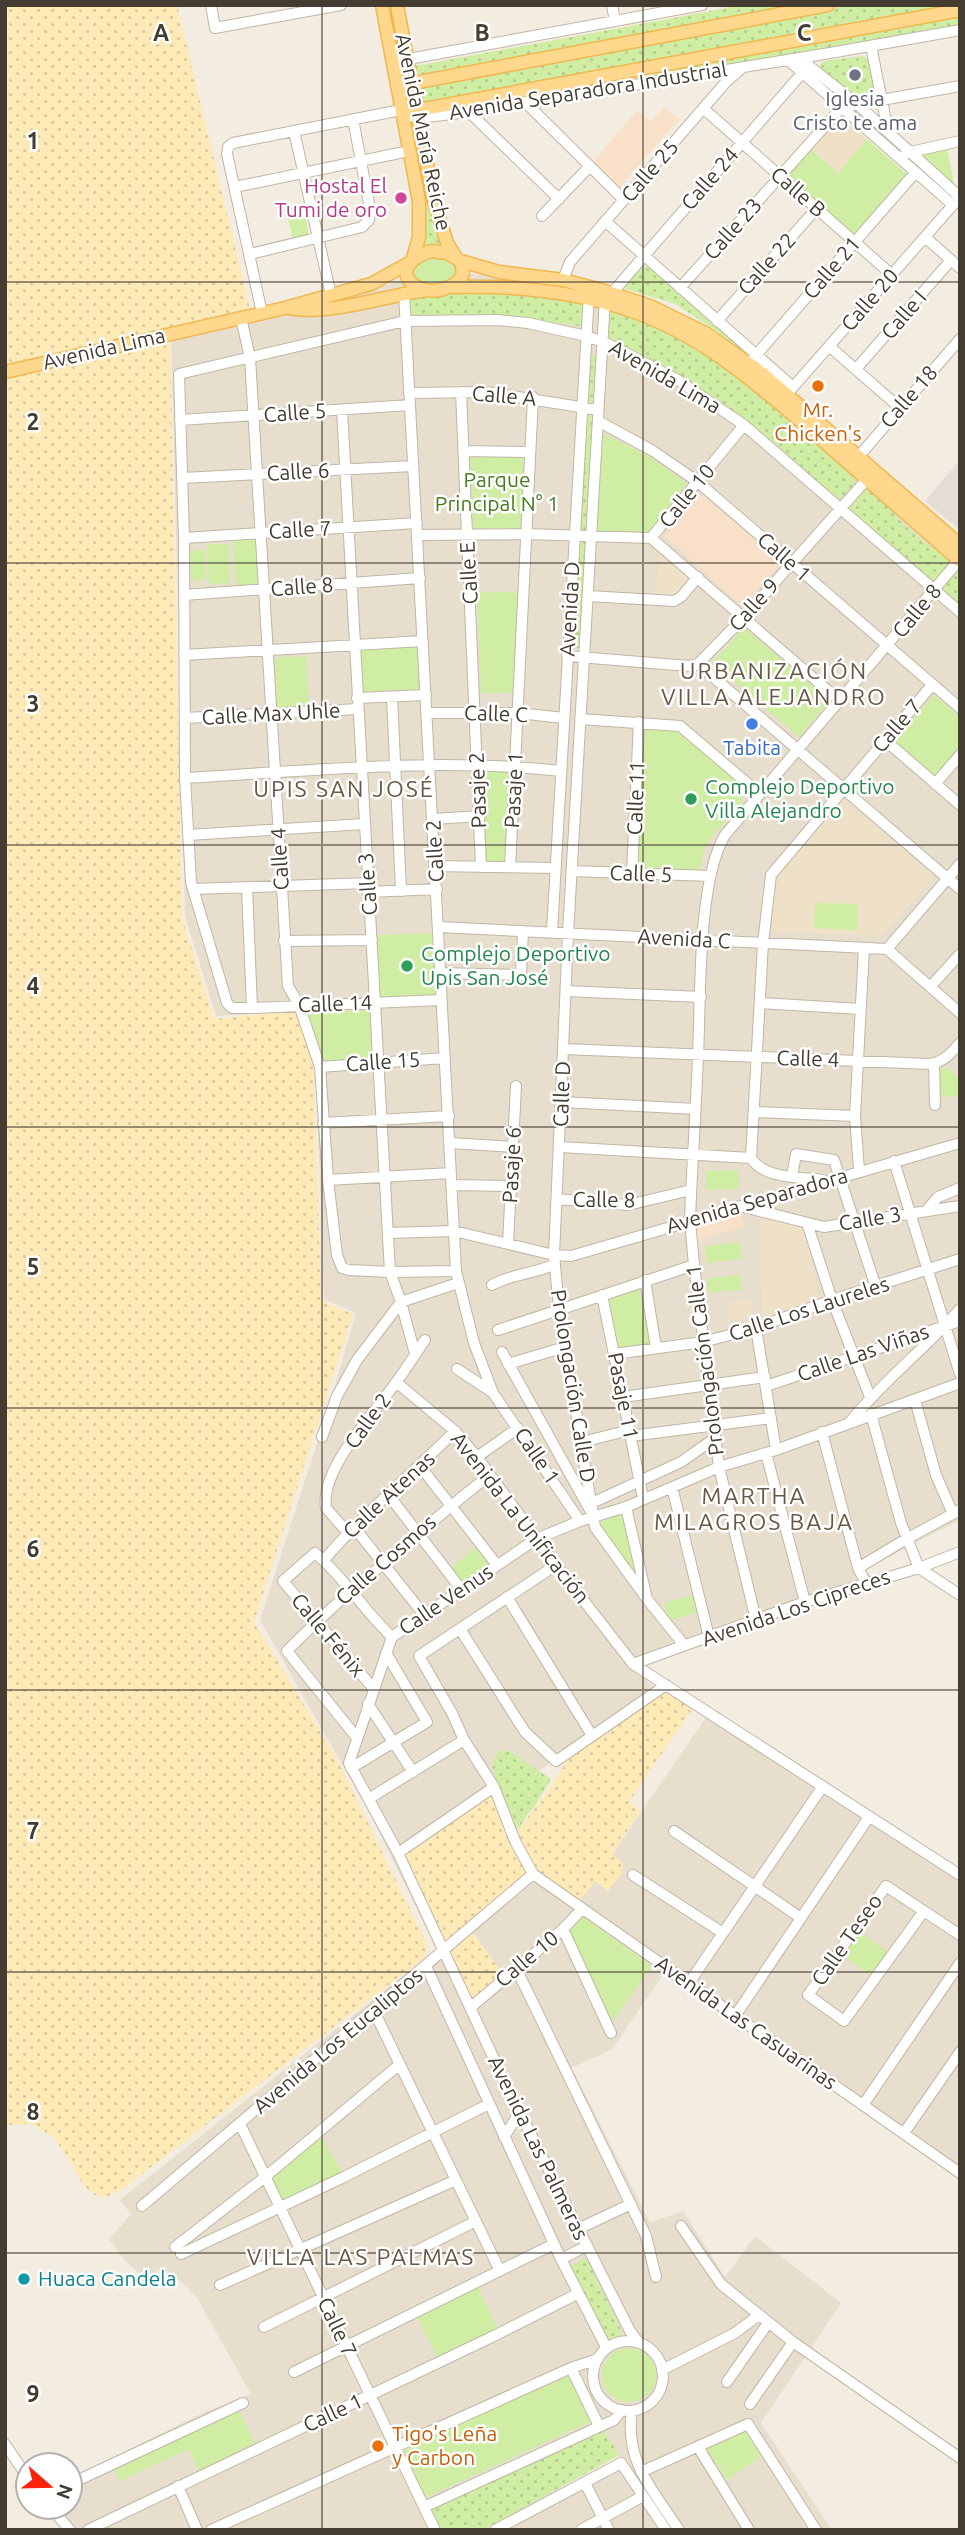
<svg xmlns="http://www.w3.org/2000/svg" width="965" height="2535" font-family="Ubuntu,sans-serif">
  <defs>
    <pattern id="grass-dots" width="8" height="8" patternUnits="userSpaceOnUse" patternTransform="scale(1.75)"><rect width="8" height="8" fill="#d0eda4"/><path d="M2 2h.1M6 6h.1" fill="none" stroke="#b4cc8e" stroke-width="1.8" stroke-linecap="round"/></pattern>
    <pattern id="sand-dots" width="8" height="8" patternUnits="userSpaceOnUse" patternTransform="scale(1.75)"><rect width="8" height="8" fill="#fdeab6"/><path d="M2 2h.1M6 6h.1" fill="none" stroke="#daca9d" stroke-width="1.8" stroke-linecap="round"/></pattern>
  </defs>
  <rect width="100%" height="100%" fill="#f3ece1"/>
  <path fill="#e7dece" d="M432,272L474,274L554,285L598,295L648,312L960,553V1520L865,1569L872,1578L632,1670L653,1686L545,1767L491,1796L529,1873L595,1881L622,1873L623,1863L612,1855L709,1713L960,1880V2170L762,2033L758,2039L663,1975L612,2049L572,2068L650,2223L683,2211L725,2277L755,2236L841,2303L761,2423L832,2530H489L621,2457L619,2455L484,2530H75L57,2507H70V2478L205,2412L251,2394L196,2296L175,2277L158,2271L142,2276L126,2262L109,2239L131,2214L120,2200L437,1949L368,1810L260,1620L329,1406L356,1313L324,1299L316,1068L297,1011L216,1016L185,916L171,328L333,300Z"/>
  <path fill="#f8e1c8" d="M665,107L679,119L618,189L591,164L637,110L651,122Z
    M701,493L781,564L743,607L664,536Z
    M741,1214L744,1227L702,1239L703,1243L697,1244L695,1226Z"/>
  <path fill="#e4ddd6" d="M960,460V530L925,501Z"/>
  <path fill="#eee1c8" d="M839,114L867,139L838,173L809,149Z
    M659,554L687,575V581L677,594H656Z
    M840,798L849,802V806L859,816H864L932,875V879L882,935L774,932L771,930L774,881L778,872L805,840H809L813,836L819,828L820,823Z
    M760,1213L805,1224L819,1300L762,1316Z
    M750,1300L753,1318L728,1321L727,1302Z"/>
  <path fill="url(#grass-dots)" d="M743,5H812L417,79L415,66Z
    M844,5H960L420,106L417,86Z
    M960,14V25L440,114L456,107Z
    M862,56L868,59L875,95L859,101L821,69L820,65L824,61Z
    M416,124L434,224L444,245L432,244L422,247L426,215L410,125Z
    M645,266L651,267L751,354L748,358L717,331L675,304L626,289L624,286L639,269Z
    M503,290C529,299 555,299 582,302L585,306L581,326C524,318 470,313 412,316L408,312V302L413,296Z
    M610,309C628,313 643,321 660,329C735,364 793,422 855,476L856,484L842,500H837C800,468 764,434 725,406C688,379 647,359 607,337Z
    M590,355H596L593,402L586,401Z
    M585,411L594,415L589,533L579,532Z
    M865,487L892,509L899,520L929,546L942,552L952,561L936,584H931L848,509Z
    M579,540H589L581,648H572Z
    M960,569V608L942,592L943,587Z
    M504,1750L511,1752L551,1779L533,1809L529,1812L518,1830C502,1813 499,1786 492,1765L498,1752Z
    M585,2258L588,2261L621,2330L619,2336L608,2340L604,2339L572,2268L573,2265Z
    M603,2429L619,2455L483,2530H437L427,2510Z"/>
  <path fill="url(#sand-dots)" d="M5,5H177L250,309L5,365Z
    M170,339L182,917L214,1019L296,1011L314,1069L321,1301L353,1314L254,1622L339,1763L428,1946L424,1958L121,2190L106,2197L95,2195L85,2187L54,2137L31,2124L5,2125V377Z
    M663,1689L692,1709L629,1802L641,1810L612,1854L623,1863L622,1873L608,1891L595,1881L578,1904L533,1873L468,1925L502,1973L471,2003L403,1858L404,1851L493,1791L513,1828L518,1831L555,1781L568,1758Z"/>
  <path fill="#d0eda4" d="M867,139L909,176L856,237L786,176L809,148L838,173Z
    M947,147L955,189L916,153Z
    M303,205L309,236L293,240L286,209Z
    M437,256L455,261L457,272C446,285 427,285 413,277L412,268L423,259Z
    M603,433L647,455L686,483V488L649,533L597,531Z
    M470,456L524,457L520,528H473Z
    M256,537L259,586L236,587L233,539Z
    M207,544H229L230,583L209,584Z
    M190,550H205L206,580L191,581Z
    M477,592H520L513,693H481Z
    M744,627L830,701L799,737L713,663Z
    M417,647L419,689L363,692L361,650Z
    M306,656L309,706L277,709L275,658Z
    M934,695L960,717V750L937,778L894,742Z
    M644,728L679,729L745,787L741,794L743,801L709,840L703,853L700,872L637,867Z
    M480,769L511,771L508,865L485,863Z
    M815,903L858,904L857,930L814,928Z
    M435,933L437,997L379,1000L377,935Z
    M370,1010L373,1060L323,1062L306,1013Z
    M948,1068L960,1080V1095L938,1098L939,1070Z
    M738,1170L739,1189L706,1190V1171Z
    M740,1242L742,1259L707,1263L705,1246Z
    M740,1275L742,1290L708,1293L707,1278Z
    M639,1287L650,1345L618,1348L607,1297Z
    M625,1513L638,1578L599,1527L600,1522Z
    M476,1547L490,1565L465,1585L451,1568Z
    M693,1595L698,1612L669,1621L664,1603Z
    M581,1918H585L652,1966L611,2023L568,1928Z
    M859,1931L889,1953L872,1977L842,1955Z
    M320,2134L343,2175L283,2203L269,2177Z
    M478,2287L498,2330L438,2359L418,2318Z
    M602 2375a27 27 0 1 1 54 0a27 27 0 1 1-54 0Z
    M569,2374L590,2422L424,2498L403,2451Z
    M239,2409L256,2446L199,2472L189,2449L120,2481L113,2467Z
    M746,2429L763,2455L727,2480L706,2447Z"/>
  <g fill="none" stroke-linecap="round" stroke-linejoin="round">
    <g stroke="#c1b6a5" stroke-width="12">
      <path id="minor" d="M211,5L215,28L341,5
        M612,5L615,21
        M871,46L888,131
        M788,60L953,205
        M392,62L702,5
        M804,62L857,104L960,197
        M525,102L624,200
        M704,109L892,275
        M469,112L559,199
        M411,116L418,118L469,112L830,53L960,30
        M294,131L331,295
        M906,153L960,141
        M235,187L409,151
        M542,216L590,166
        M605,221L793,387
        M925,237L960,268
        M250,254L362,227L369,220L370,209L353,119
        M563,280L570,262L726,82L742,68
        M680,288L842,107L960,86
        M404,293L456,1271L474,1343L493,1393L580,1521L626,1507L719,1467L776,1450L960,1383
        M612,293L809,65
        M605,298L568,933L554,1255L559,1309L595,1527L647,1599
        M262,313L227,154L228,147L233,143L401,110
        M241,318L250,358L288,986L299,1005L320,1067L328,1180L337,1255L342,1268L349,1270L390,1272L456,1271
        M717,321L817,208
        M829,346L900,408
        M749,363L915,173
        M856,369L951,260
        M461,392L481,867
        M409,393L487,392L598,410
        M787,394L960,197
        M342,410L390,1272L401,1302L415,1354
        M180,420L410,405
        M598,421L653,451L698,482L960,708
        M463,451L530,452
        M859,456L960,339
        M182,478L413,466
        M417,535L526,534L651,538L744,425
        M184,538L417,523
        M651,538L840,701
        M184,595L420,578
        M588,596L674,601L681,597L698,577
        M184,655L423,641
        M567,656L689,666L698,664L744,617L867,479
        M698,664L960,889
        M392,697L401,891
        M357,698L426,695
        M427,713H518L564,718
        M185,718L358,709
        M580,719L680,726L760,794
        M885,740L960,805
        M185,778C309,771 437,757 561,771
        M935,784L960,755
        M433,819L480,816
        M188,835L364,824
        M436,866L555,868
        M510,867L533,397
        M572,871L710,876
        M632,874L639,722
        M247,888L252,1008
        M194,889L368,883
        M368,892L437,889
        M439,927L887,949
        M552,932L589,293
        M284,941L372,940
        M887,949L960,864
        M887,949L960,1013
        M440,973L521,975L523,931
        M930,987L960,954
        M566,991L701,997
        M441,1000L252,1008H232L227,1003L191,882L185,778L184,538L179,374L405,321L498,320L528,323L586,336L606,343L676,379L744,425L960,612
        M760,1003L860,1009
        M564,1049L930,1064C944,1062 951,1053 960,1043
        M934,1064L935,1105
        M320,1067L445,1058
        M562,1102L696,1109
        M755,1112L855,1116
        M323,1123L449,1116
        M450,1143L513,1147
        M560,1147L751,1158
        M751,1158L763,943L771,875L932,685
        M751,1158C764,1179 800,1177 822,1180
        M894,1161L960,1374
        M859,1170L855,1116L864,948
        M792,1176L796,1154L834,1160L876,1287
        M328,1180L451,1173
        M451,1185L511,1186
        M558,1199L628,1205L691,1190
        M740,1206L824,1227L960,1206
        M926,1211L938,1197L960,1188
        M807,1223L832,1300L870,1397
        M388,1233L454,1231L554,1255L571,1256L960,1143
        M508,1244L516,1086
        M645,1280L656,1348
        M492,1285C511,1274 535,1274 555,1264
        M602,1295L643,1498
        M756,1328L776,1450
        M498,1330L694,1265
        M502,1352L590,1510
        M614,1354L703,1342L756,1328L832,1300L960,1259
        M508,1364L565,1347
        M457,1369L492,1392
        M396,1382L455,1431L477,1457L556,1565L633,1664L960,1875
        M766,1386L960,1321
        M623,1397L765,1377
        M915,1400L936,1475L953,1514
        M871,1414L901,1523L919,1568L960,1595
        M850,1422C883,1381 925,1349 960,1309
        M822,1432L858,1568L866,1583
        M631,1436L771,1418
        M322,1437L337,1396L357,1360L401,1302L458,1283
        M582,1442L630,1430
        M766,1453L805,1602
        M477,1457L518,1428
        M420,1466L497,1565
        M672,1487L709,1637
        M387,1493L461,1589
        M592,1503L681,1462L715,1438
        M626,1507L647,1599L684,1645
        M580,1521L536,1539L392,1637L349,1763L398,1853L509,2091L630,2331L639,2343
        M353,1526L425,1616
        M347,1532L326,1508C320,1468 375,1413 397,1381C407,1368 415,1354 425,1340
        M324,1560C364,1513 411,1475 455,1431
        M556,1565L419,1656L452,1713L464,1740L494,1787L515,1841L533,1874L960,2173
        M858,1568L908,1538L960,1510
        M507,1597L591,1734
        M756,1620L719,1467L694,1265L690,1220C692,1165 696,1110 698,1055C701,998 697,882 725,835L960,559
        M460,1629L525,1732L556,1761L666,1685
        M633,1664L805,1602L919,1568L960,1552
        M373,1688L283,1581L315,1553C344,1577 364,1611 392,1637
        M368,1704L413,1772
        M357,1738L287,1651C317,1620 350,1592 383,1564C418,1534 453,1503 490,1475
        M351,1768L427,1722L386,1653
        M370,1798L464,1740
        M674,1831L801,1918
        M398,1853L494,1787
        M633,1875L723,1933
        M924,1911L844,2021L808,1995L886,1886L960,1935
        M563,1929L611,2033
        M426,1966L561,2259L606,2347
        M516,1968L646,2236L656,2277
        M689,1983L823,1786
        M470,2008L563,1929L582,1909
        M374,2011L500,2271
        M735,2016L869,1817
        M863,2105L960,1963
        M240,2124L435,2530
        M904,2133L960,2052
        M504,2137L520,2112
        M142,2206L533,1874
        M681,2226L721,2284L793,2342L960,2458
        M578,2229L631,2204
        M175,2247L265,2177L400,2064
        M181,2254L342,2178L489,2104
        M561,2259L587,2246
        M220,2285L456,2180
        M264,2327L476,2221
        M593 2376a35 35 0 1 1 70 0a35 35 0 1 1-70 0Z
        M571,2368L599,2426
        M662,2370L735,2333L759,2315
        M294,2372L554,2244
        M727,2382L768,2323
        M750,2404L793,2342
        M632,2411C624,2461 653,2490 679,2530
        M5,2444L28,2478
        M698,2447L749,2530
        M641,2472L748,2424L816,2530
        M585,2483L609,2530
        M70,2484L243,2403
        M178,2486L197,2530
        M50,2507L70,2530
        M424,2507L614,2420L622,2410
        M88,2530L496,2335L577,2294
        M211,2530L571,2368L598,2359
        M495,2530L621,2463L666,2530
        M581,2530L643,2496"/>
    </g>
    <g stroke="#f1b750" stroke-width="15">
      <path id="major" d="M382,5L419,201V237L413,258
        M397,5L434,201L447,243L455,256
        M397,86L828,5
        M402,113L960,10
        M432,251L447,253L461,261L463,274C456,290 428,296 414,285C394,270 417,254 432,251Z
        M461,261L499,272L563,280L605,291L650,306L707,334L763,374L960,545
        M448,287C511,285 572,290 632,311C705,336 762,388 820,438C867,479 913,520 960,561
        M289,308C326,316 386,296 426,290
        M5,372L285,308L371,284L409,263"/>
    </g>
    <use href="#minor" stroke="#fff" stroke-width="10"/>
    <use href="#major" stroke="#ffd88d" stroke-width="12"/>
  </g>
  <path fill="none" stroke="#443c31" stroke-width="2" stroke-opacity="0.55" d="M322,5V2530M643,5V2530M5,282H960M5,563H960M5,845H960M5,1127H960M5,1408H960M5,1690H960M5,1972H960M5,2253H960"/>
  <circle fill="#6b7280" stroke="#fff" stroke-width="2.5" cx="855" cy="75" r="7"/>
  <circle fill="#d1479c" stroke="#fff" stroke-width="2.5" cx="401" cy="198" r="7"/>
  <g fill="#e8710a" stroke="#fff" stroke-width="2.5">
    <circle cx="818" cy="386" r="7"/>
    <circle cx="378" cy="2446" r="7"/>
  </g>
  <circle fill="#3f7fe0" stroke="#fff" stroke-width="2.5" cx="752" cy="724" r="7"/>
  <g fill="#2e9e5b" stroke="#fff" stroke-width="2.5">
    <circle cx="691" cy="799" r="7"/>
    <circle cx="407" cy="966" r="7"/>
  </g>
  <circle fill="#0f9aa8" stroke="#fff" stroke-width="2.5" cx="24" cy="2279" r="7"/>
  <g text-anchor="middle" stroke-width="5" stroke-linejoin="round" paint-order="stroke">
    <g font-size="21" fill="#443c31" stroke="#fff">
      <text transform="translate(588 91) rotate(-9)" y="7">Avenida Separadora Industrial</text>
      <text transform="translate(423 132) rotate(78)" y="7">Avenida María Reiche</text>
      <text transform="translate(650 171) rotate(-49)" y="7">Calle 25</text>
      <text transform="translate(710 179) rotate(-49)" y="7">Calle 24</text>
      <text transform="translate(798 192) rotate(41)" y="7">Calle B</text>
      <text transform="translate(733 229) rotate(-48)" y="7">Calle 23</text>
      <text transform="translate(767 264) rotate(-48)" y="7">Calle 22</text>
      <text transform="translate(832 268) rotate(-49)" y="7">Calle 21</text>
      <text transform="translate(870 300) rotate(-49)" y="7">Calle 20</text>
      <text transform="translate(904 315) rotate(-49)" y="7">Calle I</text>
      <text transform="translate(104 349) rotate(-13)" y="7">Avenida Lima</text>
      <text transform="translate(665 377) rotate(30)" y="7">Avenida Lima</text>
      <text transform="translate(504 396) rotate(5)" y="7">Calle A</text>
      <text transform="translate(909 397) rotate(-49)" y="7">Calle 18</text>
      <text transform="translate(295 413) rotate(-4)" y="7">Calle 5</text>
      <text transform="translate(298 472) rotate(-3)" y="7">Calle 6</text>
      <text transform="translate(687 496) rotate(-51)" y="7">Calle 10</text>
      <text transform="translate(300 530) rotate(-3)" y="7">Calle 7</text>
      <text transform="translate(784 557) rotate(41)" y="7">Calle 1</text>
      <text transform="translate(469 573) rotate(-93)" y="7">Calle E</text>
      <text transform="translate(302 587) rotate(-4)" y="7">Calle 8</text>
      <text transform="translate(754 605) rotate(-48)" y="7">Calle 9</text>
      <text transform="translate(570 609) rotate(-87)" y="7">Avenida D</text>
      <text transform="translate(917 611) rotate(-50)" y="7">Calle 8</text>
      <text transform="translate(271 714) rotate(-3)" y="7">Calle Max Uhle</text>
      <text transform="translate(496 714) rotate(2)" y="7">Calle C</text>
      <text transform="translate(897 726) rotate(-49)" y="7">Calle 7</text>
      <text transform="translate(478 790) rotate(-92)" y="7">Pasaje 2</text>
      <text transform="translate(514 790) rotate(-87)" y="7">Pasaje 1</text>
      <text transform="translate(636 798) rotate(-88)" y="7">Calle 11</text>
      <text transform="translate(435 851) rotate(-93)" y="7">Calle 2</text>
      <text transform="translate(280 859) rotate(-93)" y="7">Calle 4</text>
      <text transform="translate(641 874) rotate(2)" y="7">Calle 5</text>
      <text transform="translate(368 884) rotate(-94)" y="7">Calle 3</text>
      <text transform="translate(684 939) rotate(3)" y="7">Avenida C</text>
      <text transform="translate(335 1004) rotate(-2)" y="7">Calle 14</text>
      <text transform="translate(808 1059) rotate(2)" y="7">Calle 4</text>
      <text transform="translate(383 1062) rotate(-4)" y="7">Calle 15</text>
      <text transform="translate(562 1094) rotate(-88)" y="7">Calle D</text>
      <text transform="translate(512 1165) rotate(-87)" y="7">Pasaje 6</text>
      <text transform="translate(604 1200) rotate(1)" y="7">Calle 8</text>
      <text transform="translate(757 1201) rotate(-16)" y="7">Avenida Separadora</text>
      <text transform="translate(870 1219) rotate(-9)" y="7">Calle 3</text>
      <text transform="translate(809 1309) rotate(-18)" y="7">Calle Los Laureles</text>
      <text transform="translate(863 1353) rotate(-19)" y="7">Calle Las Viñas</text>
      <text transform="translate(705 1360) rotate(-97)" y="7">Prolongación Calle 1</text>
      <text transform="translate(573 1386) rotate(81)" y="7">Prolongación Calle D</text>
      <text transform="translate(623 1396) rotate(79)" y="7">Pasaje 11</text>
      <text transform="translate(368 1421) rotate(-54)" y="7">Calle 2</text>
      <text transform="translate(537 1456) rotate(56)" y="7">Calle 1</text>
      <text transform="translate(389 1495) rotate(-43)" y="7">Calle Atenas</text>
      <text transform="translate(520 1518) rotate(52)" y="7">Avenida La Unificación</text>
      <text transform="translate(386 1560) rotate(-41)" y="7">Calle Cosmos</text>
      <text transform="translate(446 1600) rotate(-34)" y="7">Calle Venus</text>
      <text transform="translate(796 1608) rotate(-19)" y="7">Avenida Los Cipreces</text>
      <text transform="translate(328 1635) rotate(50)" y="7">Calle Fénix</text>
      <text transform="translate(847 1940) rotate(-55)" y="7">Calle Teseo</text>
      <text transform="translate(527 1959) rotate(-40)" y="7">Calle 10</text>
      <text transform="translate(746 2023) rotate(35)" y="7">Avenida Las Casuarinas</text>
      <text transform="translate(338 2041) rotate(-40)" y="7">Avenida Los Eucaliptos</text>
      <text transform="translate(538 2148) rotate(64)" y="7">Avenida Las Palmeras</text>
      <text transform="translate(337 2327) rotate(64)" y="7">Calle 7</text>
      <text transform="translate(333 2413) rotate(-25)" y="7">Calle 1</text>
    </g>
    <g font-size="21" fill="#5b616d" stroke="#fff">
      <text x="855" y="106">Iglesia<tspan x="855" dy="24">Cristo te ama</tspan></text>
    </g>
    <g font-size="21" fill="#b23c85" stroke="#fff" text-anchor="end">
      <text x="387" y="193">Hostal El<tspan x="387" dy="24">Tumi de oro</tspan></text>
    </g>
    <g font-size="21" fill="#c56008" stroke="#fff">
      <text x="818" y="417">Mr.<tspan x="818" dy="24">Chicken's</tspan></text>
      <text x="392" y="2441" text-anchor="start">Tigo's Leña<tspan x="392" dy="24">y Carbon</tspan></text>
    </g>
    <g font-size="21" fill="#477b1f" stroke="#fff">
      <text x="497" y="487">Parque<tspan x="497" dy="24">Principal N° 1</tspan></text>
    </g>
    <g font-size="21" fill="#366cbe" stroke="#fff">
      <text x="752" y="755">Tabita</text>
    </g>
    <g font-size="21" fill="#27864d" stroke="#fff" text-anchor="start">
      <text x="705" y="794">Complejo Deportivo<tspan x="705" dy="24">Villa Alejandro</tspan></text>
      <text x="421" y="961">Complejo Deportivo<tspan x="421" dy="24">Upis San José</tspan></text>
    </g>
    <g font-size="21" fill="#0d838f" stroke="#fff" text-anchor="start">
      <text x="38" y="2286">Huaca Candela</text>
    </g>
    <g font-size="23" letter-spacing="2" fill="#685947" stroke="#fff">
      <text x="774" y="679">URBANIZACIÓN<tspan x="774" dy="26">VILLA ALEJANDRO</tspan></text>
      <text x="344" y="797">UPIS SAN JOSÉ</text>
      <text x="754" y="1504">MARTHA<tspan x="754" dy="26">MILAGROS BAJA</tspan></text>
      <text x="361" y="2265">VILLA LAS PALMAS</text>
    </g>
  </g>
  <g font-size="23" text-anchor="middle" font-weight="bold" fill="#443c31" stroke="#fff" stroke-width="5" stroke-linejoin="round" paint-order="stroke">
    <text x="161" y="41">A</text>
    <text x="482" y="41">B</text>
    <text x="804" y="41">C</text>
    <text x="33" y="149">1</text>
    <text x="33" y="430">2</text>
    <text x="33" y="712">3</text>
    <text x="33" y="994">4</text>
    <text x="33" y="1275">5</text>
    <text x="33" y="1557">6</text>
    <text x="33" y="1839">7</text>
    <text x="33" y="2120">8</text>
    <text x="33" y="2402">9</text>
  </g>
  <rect width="965" height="2535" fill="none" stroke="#443c31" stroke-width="14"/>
  <g transform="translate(49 2486) rotate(110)"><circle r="33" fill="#ffffff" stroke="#b4b1ad" stroke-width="2"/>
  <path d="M0-5L12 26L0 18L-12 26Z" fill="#ff210b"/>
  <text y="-10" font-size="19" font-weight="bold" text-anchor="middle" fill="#443c31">N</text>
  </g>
</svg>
